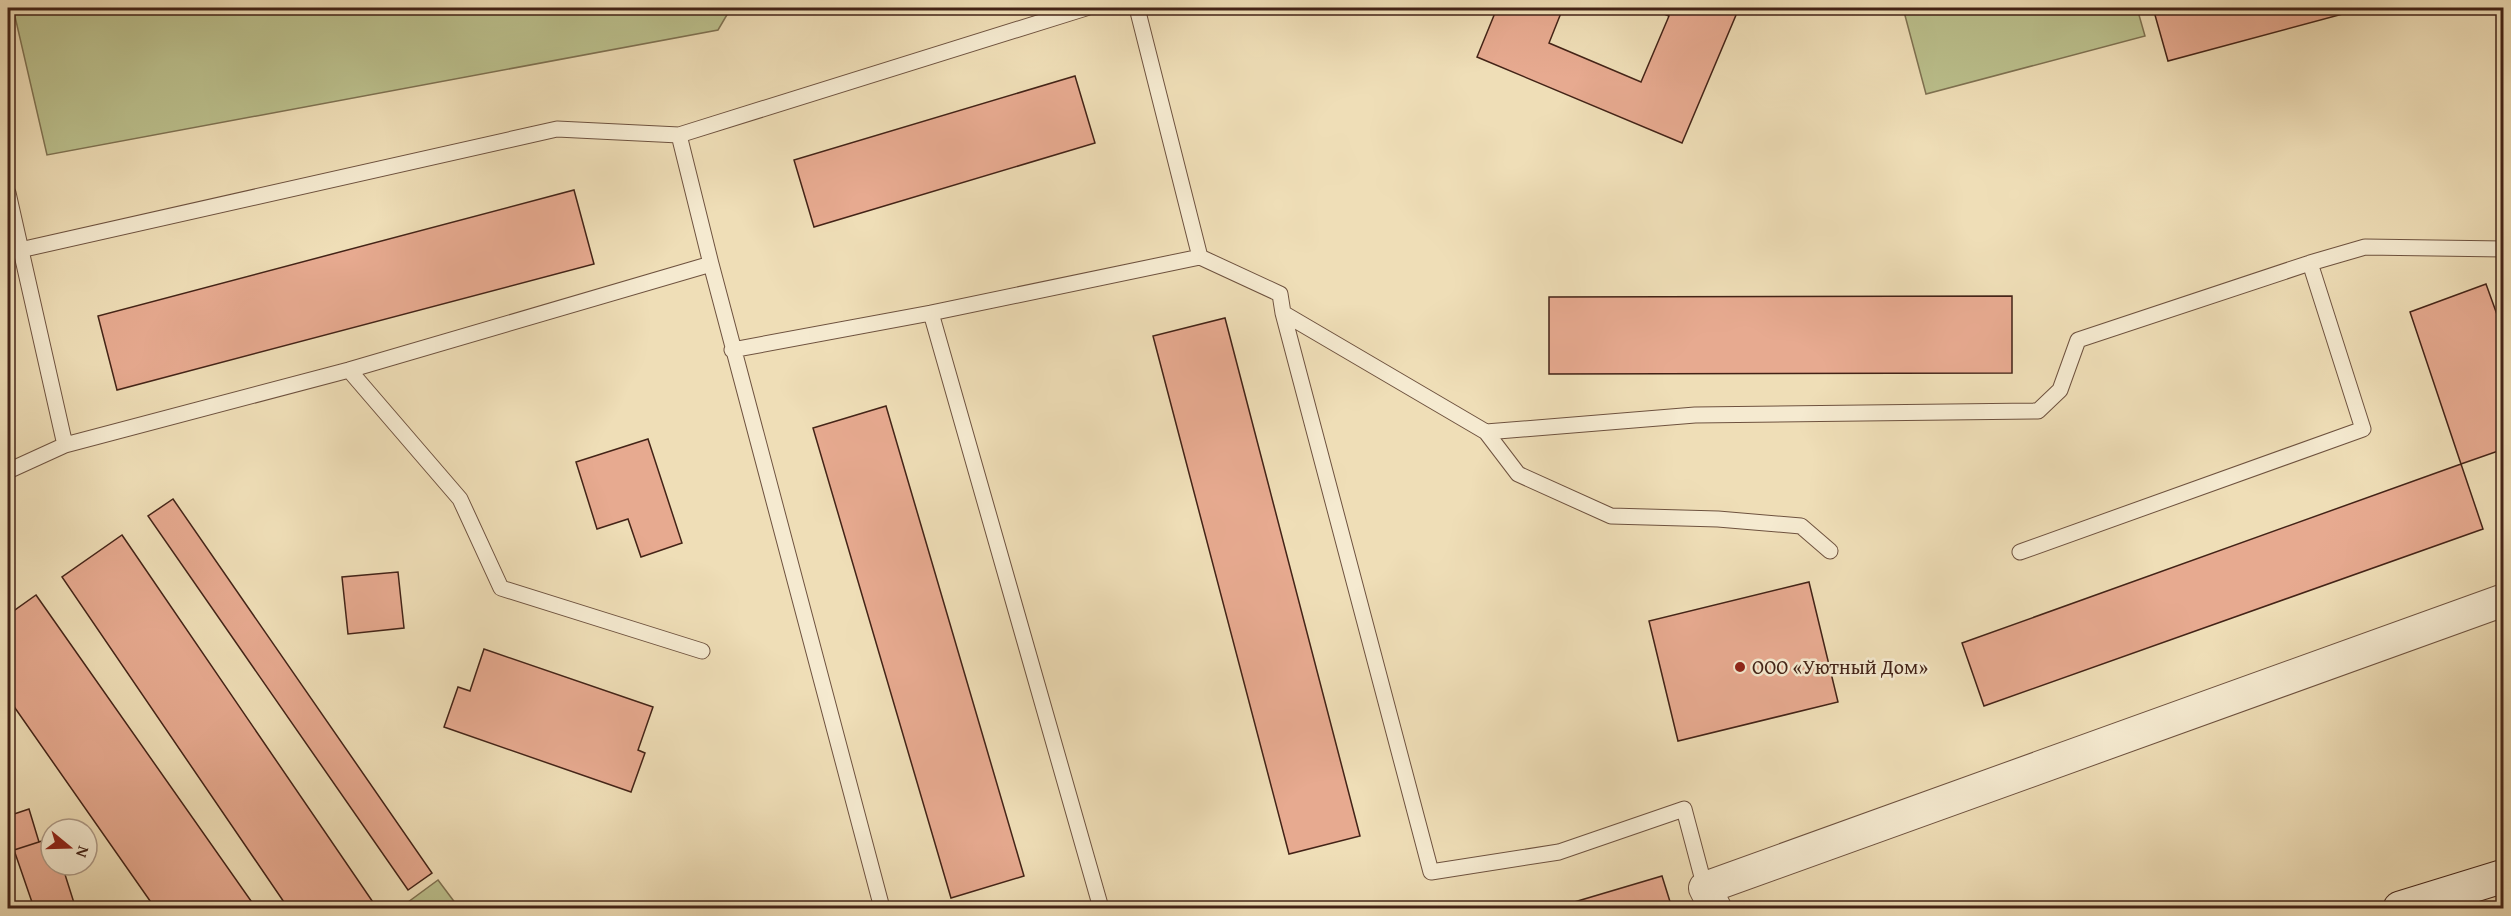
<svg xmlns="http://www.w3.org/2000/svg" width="2511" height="916" font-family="'Gentium Book Plus',serif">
  <rect width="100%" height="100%" fill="#efdeb7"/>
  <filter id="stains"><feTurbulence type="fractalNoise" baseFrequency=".00333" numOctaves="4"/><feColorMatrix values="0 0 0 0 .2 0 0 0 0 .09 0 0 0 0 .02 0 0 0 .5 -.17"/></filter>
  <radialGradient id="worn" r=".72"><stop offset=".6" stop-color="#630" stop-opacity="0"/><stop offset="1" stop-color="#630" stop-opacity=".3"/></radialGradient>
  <path fill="#bbc08d" stroke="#7f7252" stroke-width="1.5" d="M13,8H731L718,30L47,155Z
    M1903,8H2137L2145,36L1926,94Z
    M438,880L459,908H400Z"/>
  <path fill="#e7aa90" stroke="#432317" stroke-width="1.5" d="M1497,8H1563L1549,43L1641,82L1669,16L1649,8H1739L1682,143L1477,57Z
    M2153,8H2365L2168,61Z
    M1075,76L1095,143L814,227L794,160Z
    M574,190L594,264L117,390L98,316Z
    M2486,284L2504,334V449L2461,464L2410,312Z
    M2012,296V373L1549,374V297Z
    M1225,318L1360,836L1289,854L1153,336Z
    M886,406L1024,876L951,898L813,428Z
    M648,439L682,543L641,557L628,519L597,529L576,462Z
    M2461,464L2483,529L1984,706L1962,643Z
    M173,499L432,873L408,890L148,516Z
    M122,535L377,908H288L62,577Z
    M398,572L404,628L348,634L342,577Z
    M1809,582L1838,702L1678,741L1649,621Z
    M36,595L256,908H155L8,698V615Z
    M484,649L653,707L638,750L645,753L631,792L444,727L458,687L470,691Z
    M29,809L39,842L14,850L8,830V816Z
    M51,838V865H62L75,906L68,908H34L14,850Z
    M1662,876L1672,908H1554Z"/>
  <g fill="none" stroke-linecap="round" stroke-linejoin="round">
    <g stroke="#6e523f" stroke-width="17">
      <path id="lane" d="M8,193L65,445
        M20,250L557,129L679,135
        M1200,257L1280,294L1283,313L1431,872L1559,852L1684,809L1705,888
        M711,264L679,135L1086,8
        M931,313L1200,257L1137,8
        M1283,313L1486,432L1695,415L2038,411L2060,390L2078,340L2310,263L2365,247L2504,249
        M732,350L931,313L1101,908
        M349,370L460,499L501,588L702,651
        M1486,432L1518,474L1611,516L1718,519L1801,526L1830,551
        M8,471L65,445L349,370L711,264L882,908
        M2020,552L2363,429L2310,263"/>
    </g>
    <g stroke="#6e523f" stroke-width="34">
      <path id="street" d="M1715,908L1705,888L2504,600"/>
    </g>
    <g stroke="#432317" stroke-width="35">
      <path id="secondary" d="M2400,908L2504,876"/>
    </g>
    <use href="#lane" stroke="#f5ead0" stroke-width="15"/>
    <use href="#street" stroke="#f5ead0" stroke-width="32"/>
    <use href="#secondary" stroke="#f5ead0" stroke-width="33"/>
  </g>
  <circle fill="#8f2418" stroke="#f5ead0" stroke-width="2" cx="1740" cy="667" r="6"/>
  <g text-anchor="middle" stroke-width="5" stroke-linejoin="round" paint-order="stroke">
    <g font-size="20" fill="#432317" stroke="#f5ead0" text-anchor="start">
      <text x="1752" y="674">ООО «Уютный Дом»</text>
    </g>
  </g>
  <rect width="2511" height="916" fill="none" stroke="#efdeb7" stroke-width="30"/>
  <rect x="9" y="9" width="2493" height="898" fill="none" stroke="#432317" stroke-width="3"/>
  <rect x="15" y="15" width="2481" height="886" fill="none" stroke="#432317" stroke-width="1.5"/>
  <g transform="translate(69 847) rotate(109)"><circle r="28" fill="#f5ead0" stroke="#ae9a86" stroke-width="1.5"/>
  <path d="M0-4.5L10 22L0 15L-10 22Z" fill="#8f2418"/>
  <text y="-9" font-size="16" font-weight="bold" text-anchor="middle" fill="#432317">N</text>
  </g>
  <rect width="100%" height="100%" filter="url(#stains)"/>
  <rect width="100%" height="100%" fill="url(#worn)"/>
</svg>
